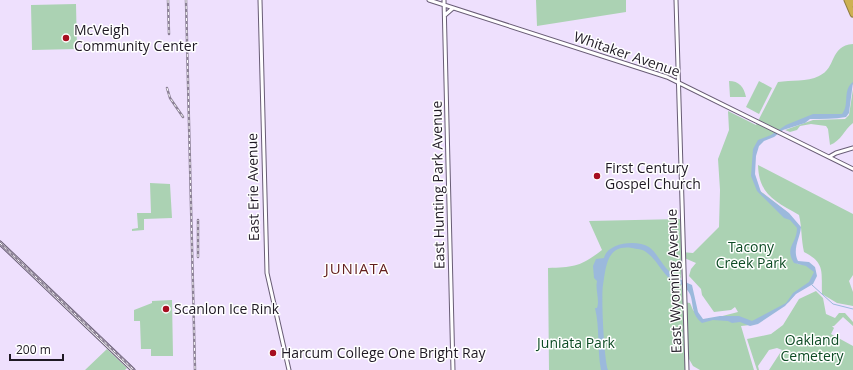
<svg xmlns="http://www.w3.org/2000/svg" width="853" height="370" font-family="'Open Sans',sans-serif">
  <rect width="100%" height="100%" fill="#eee0fd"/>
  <path fill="#abd2b3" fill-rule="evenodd" d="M536,0H626V12L537,26Z
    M76,4L77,49L32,50L31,5Z
    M853,44V84L850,87L846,115L815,116L787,127L759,143L755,150L753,172L759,190L786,211L800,227L794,247L797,264L812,265L816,272L813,282L797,292L789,302L750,325L741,326L754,370H700L693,366L689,359H685V370H549L548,268C574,267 580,267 602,250L589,221L681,219V252L693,253L719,227L720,190L718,159L729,130L728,111L756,125L778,82C791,80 807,82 819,76C837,68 829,46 853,44ZM682,257L696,263L691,269L689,276L701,289L702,295L714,312L731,310L735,307L738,312L703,321L693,310L690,303L683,302L681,280Z
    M729,81C739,81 744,87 746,97H730Z
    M759,81L772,88L759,114L746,107Z
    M853,89V123C844,130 841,141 830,145L828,129L826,126L811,124L800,126L797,130L790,132L785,130L813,120L845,119L849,115Z
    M758,165L853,214V275L849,281L853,292V306L837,303L822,294C821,273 826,263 804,252C801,239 802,228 799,215C775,201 759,195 758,165Z
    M150,183L170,184L172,218L144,219V230L132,231V229L138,228L137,213H151Z
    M816,291L823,298L826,314L835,318L839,313H845L853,322V326L843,317L834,326H832L834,328L831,334L853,346V370H769L782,350L777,348L769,350L758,366L759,370H757L747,339L771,334L783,325L799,299Z
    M172,300L173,356H151V349H141L140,321H134V310L152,303V301Z
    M107,349L127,368L125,370H85Z"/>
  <path fill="#9bb9dc" d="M853,82L849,113L846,117C835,119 822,119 810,119L805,123L783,130L774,137L764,141L759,146L756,156L755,174L761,192L789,213L801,227C800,239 792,249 798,261L809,262L815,267L817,276L813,284L796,294L785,306L758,324L750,326L740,322L732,323L728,321L713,320L702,323C689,313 695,300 688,291C683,284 675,282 668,277C660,269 655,258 646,252C643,249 636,249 632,248C606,244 606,268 603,285C601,296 604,360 608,370H601C597,349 600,329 595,308H597C600,300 595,290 597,281L594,278L593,266L596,259L604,258C607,243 636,239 649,247C656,252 660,261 666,268C673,276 683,281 692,285L698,312L703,319L720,316H739L752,321L786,303L793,293L809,282L814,272L806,266L794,263C784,247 797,244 797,228L790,220L784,218L757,191L751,176L753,149L758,140L771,135L786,125L813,114H842C850,105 842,90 853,82Z"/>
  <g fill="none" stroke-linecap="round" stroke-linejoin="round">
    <path stroke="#9bb9dc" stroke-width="1" d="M812,285L833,304L853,309"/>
    <g stroke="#685c75" stroke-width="5">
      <path id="secondary" d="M260,0L267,273L289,370
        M429,0L667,77L853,169
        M444,0L453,370
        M676,0L687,370
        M445,15L453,8
        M829,157L836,153L853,148
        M0,243L133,370"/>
    </g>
    <g stroke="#907c42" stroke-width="7">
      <path id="highway" d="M847,0L853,14
        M851,0L853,4"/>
    </g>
    <use href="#secondary" stroke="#fff" stroke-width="3"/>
    <use href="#highway" stroke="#cdb152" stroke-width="5"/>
    <g stroke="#8c8196" stroke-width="2.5">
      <path id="rail" d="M168,0L169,34
        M186,0L195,370
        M167,88L170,98L183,117
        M0,243L134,370
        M198,257V220"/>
    </g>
    <use href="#rail" stroke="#fff" stroke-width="1" stroke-dasharray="3" stroke-linecap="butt"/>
  </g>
  <g fill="#a60e1f" stroke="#fff" stroke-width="1.5">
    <circle cx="66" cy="38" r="4"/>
    <circle cx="597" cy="176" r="4"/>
    <circle cx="166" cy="309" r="4"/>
    <circle cx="273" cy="353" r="4"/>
  </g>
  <g text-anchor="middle" stroke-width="3" stroke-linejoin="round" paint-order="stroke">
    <g font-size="14" fill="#1f1924" stroke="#fff" text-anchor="start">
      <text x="74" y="35">McVeigh<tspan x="74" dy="16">Community Center</tspan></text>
      <text x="605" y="173">First Century<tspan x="605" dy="16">Gospel Church</tspan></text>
      <text x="174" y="314">Scanlon Ice Rink</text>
      <text x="281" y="358">Harcum College One Bright Ray</text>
    </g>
    <g font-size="14" fill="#1f1924" stroke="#fff">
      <text transform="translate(627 54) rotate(19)" y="5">Whitaker Avenue</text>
      <text transform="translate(438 185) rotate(-91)" y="5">East Hunting Park Avenue</text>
      <text transform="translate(253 187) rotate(-91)" y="5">East Erie Avenue</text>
      <text transform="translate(674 281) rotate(-92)" y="5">East Wyoming Avenue</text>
    </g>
    <g font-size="14" fill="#0d4b24" stroke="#fff">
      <text x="751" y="252">Tacony<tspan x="751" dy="16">Creek Park</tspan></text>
      <text x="812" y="345">Oakland<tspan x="812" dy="16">Cemetery</tspan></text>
      <text x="576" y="348">Juniata Park</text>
    </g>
    <g font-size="15" letter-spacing="1" fill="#631e1d" stroke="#fff">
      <text x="357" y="274">JUNIATA</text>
    </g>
  </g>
  <path d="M10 354v6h53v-6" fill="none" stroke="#1f1924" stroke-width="2"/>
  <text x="16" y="354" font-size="12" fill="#1f1924" stroke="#ffffff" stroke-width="3" paint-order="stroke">200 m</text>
</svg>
